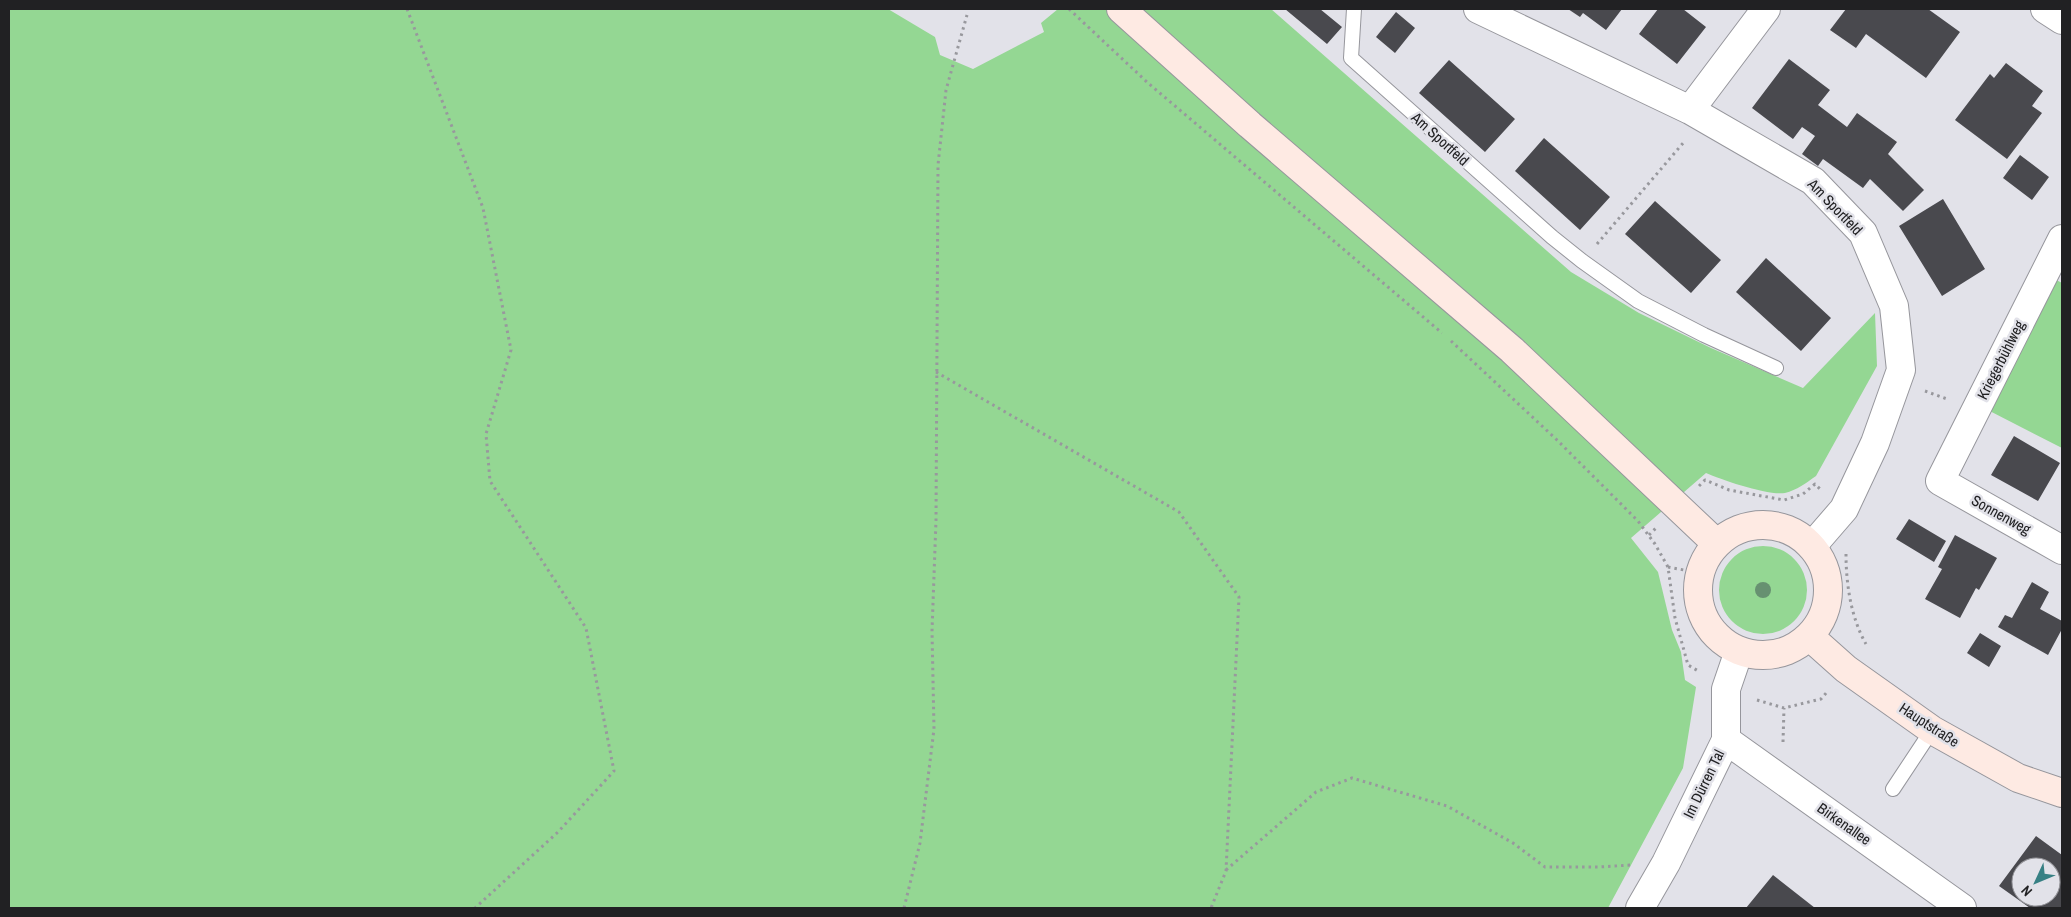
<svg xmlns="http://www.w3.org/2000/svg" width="2071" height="917" font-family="'Archivo Narrow',sans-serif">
  <rect width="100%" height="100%" fill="#e2e2e9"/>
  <path fill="#94d793" d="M9,9H888L935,37L940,55L973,69L1044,32L1041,23L1058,9H1271L1571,272L1639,313L1711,348L1803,388L1875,313L1877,366L1816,476C1806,483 1797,490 1785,493C1769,496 1722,480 1706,473L1631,538L1658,572L1672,630L1681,652L1685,680L1696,687L1683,768L1608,908H9Z
    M2047,275L2062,283V448L1980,406Z
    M1719 590a44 44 0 1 1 88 0a44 44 0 1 1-88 0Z"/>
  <path fill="#49494e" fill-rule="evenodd" d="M1285,9H1320L1342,27L1327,44Z
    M1568,9H1622L1606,30L1583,13L1580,17Z
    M1658,9H1683L1706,27L1677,64L1639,34Z
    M1846,9H1877L1879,10L1881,9H1928L1960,32L1926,78L1866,34L1856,48L1830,30Z
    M1396,12L1415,28L1395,53L1376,37Z
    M1789,59L1830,90L1818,105L1847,127L1857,113L1897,142L1888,154L1924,190L1903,211L1870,179L1863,188L1823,159L1818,166L1802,154L1815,136L1802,127L1793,139L1752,108Z
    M1449,60L1515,119L1485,152L1419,93Z
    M2006,63L2043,91L2032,106L2042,113L2007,159L1955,120L1990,74L1994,78Z
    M1544,138L1610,197L1580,230L1515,171Z
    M2020,155L2049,177L2032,200L2003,178Z
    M1943,199L1985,269L1942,296L1899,226Z
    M1655,201L1721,260L1691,293L1625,234Z
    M1766,258L1831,318L1801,351L1736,292Z
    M2014,436L2060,463L2038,501L1991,475Z
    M1909,519L1946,541L1934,562L1896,539Z
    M1955,535L1997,558L1979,590L1976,588L1960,618L1925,599L1942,569L1938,567Z
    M2032,582L2049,592L2040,609L2062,621V629L2048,655L1998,627L2005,615L2012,618Z
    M1980,633L2001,646L1989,667L1967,653Z
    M2036,836L2062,855V908H2030L1999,886ZM2021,867H2051V897H2021Z
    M1773,875L1815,908H1746Z"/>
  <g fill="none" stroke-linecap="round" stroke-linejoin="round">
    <g stroke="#96969c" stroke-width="16">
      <path id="service" d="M1354,9L1351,58L1552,237L1582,261L1638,301L1704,335L1776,368
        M1893,789L1932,730"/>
    </g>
    <g stroke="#96969c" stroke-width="30">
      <path id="minor" d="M1478,9L1690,110L1813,181L1863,233L1894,306L1901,370L1875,443L1844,509L1812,546
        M2045,9L2062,20
        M1690,110L1766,9
        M2062,239L1940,481L2062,550
        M1726,740L1962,908
        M1640,908L1666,863L1726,740V689L1739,651"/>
    </g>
    <g stroke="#96969c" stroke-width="30">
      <path id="secondary" d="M1121,9L1250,125L1512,350L1716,543
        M1698 590a65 65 0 1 1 130 0a65 65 0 1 1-130 0Z
        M1809,636L1846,669L1932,730L2018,778L2062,793"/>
    </g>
    <path stroke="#98989d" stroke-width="3" stroke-dasharray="2.5 4" stroke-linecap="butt" d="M407,9L483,208L511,350L486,434L490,481L586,628L614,771L558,832L475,908
      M1069,9L1148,83L1442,333
      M1597,244L1684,142
      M1451,341L1557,440L1638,521L1655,544L1668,567L1675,618L1688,665L1700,672
      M936,372L1179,512L1239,597L1226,871L1211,908
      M1925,391L1947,399
      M1699,486L1705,480L1729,490L1784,500L1803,494L1815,484L1821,490
      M1649,535L1657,527
      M1846,554C1846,584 1851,618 1866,644
      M1668,567L1700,573
      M1757,700L1784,708L1821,699L1827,692
      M1783,742L1784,708
      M1226,870L1316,792L1352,778L1447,806L1513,843L1545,867H1599L1631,865
      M904,908L920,843L934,729L932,631L936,520L938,165L946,90L967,15"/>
    <use href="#service" stroke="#fff" stroke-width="14"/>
    <use href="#minor" stroke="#fff" stroke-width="28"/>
    <use href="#secondary" stroke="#feeae3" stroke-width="28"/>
  </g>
  <circle fill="#679171" cx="1763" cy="590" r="8"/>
  <g text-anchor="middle" stroke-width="5" stroke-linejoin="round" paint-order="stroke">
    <g font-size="15" fill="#212123" stroke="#e2e2e9">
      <text transform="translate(1440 139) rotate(42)" y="5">Am Sportfeld</text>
      <text transform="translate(1835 207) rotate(46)" y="5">Am Sportfeld</text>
      <text transform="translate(2001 360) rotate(-63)" y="5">Kriegerbühlweg</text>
      <text transform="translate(2001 515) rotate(29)" y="5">Sonnenweg</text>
      <text transform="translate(1929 725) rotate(33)" y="5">Hauptstraße</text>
      <text transform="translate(1704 784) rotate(-64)" y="5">Im Dürren Tal</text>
      <text transform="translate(1844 824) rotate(35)" y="5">Birkenallee</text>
    </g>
  </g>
  <rect width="2071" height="917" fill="none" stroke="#212123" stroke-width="20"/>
  <g transform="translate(2036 882) rotate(226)"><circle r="24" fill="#e2e2e9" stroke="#95959a"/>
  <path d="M0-4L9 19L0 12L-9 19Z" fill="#378084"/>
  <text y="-8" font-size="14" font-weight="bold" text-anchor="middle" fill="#212123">N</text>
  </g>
</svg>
